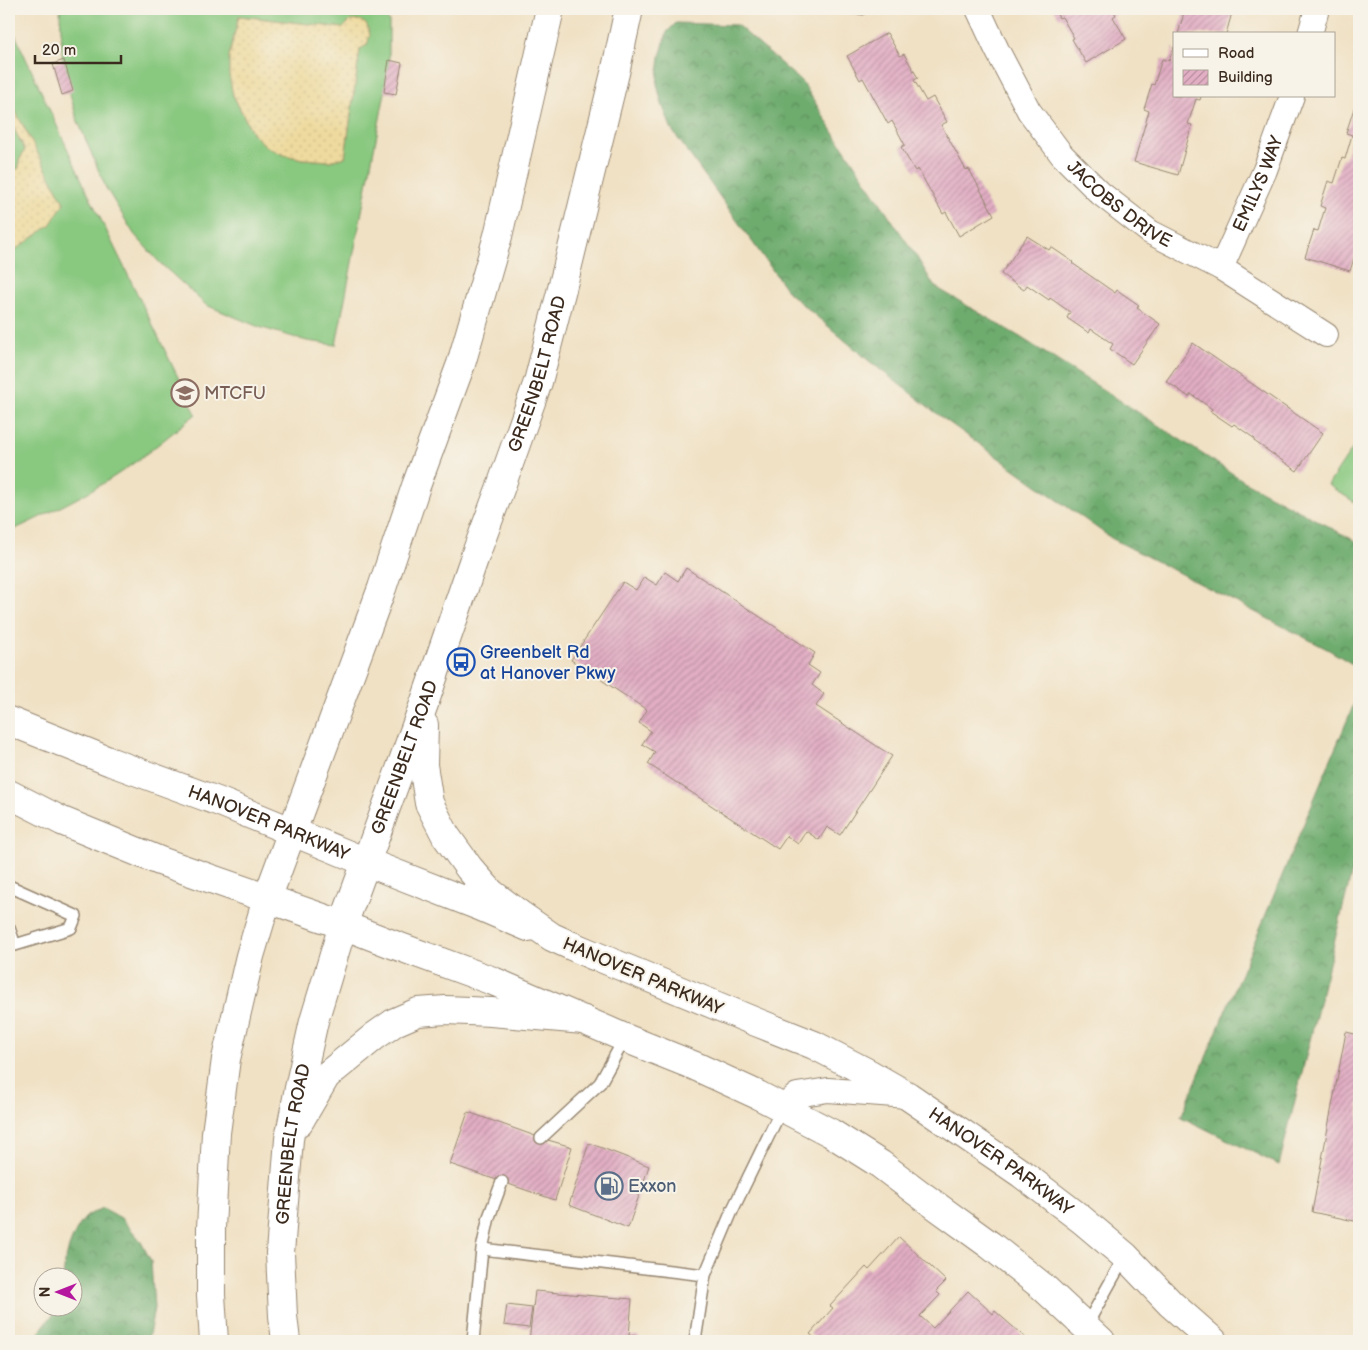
<svg xmlns="http://www.w3.org/2000/svg" width="1368" height="1350" font-family="'Balsamiq Sans',sans-serif">
  <defs>
    <pattern id="forest-crowns" width="20" height="18" patternUnits="userSpaceOnUse" patternTransform="scale(1.25)"><rect width="20" height="18" fill="#6eac6e"/><path d="M2 6a3 3 0 1 1 6 0M12 15a3 3 0 1 1 6 0" fill="none" stroke="#5c8c5a"/></pattern>
    <pattern id="sand-dots" width="8" height="8" patternUnits="userSpaceOnUse" patternTransform="scale(1.25)"><rect width="8" height="8" fill="#eeda9e"/><path d="M2 2h.1M6 6h.1" fill="none" stroke="#cdbb88" stroke-width="1.8" stroke-linecap="round"/></pattern>
    <pattern id="building-hatch" width="6" height="6" patternUnits="userSpaceOnUse" patternTransform="scale(1.25)"><rect width="6" height="6" fill="#e2aec4"/><path d="M-1 1l2-2M0 6l6-6M5 7l2-2" fill="none" stroke="#b88e9f"/></pattern>
  </defs>
  <rect width="100%" height="100%" fill="#f7f3e8"/>
  <filter id="ink" filterUnits="userSpaceOnUse"><feTurbulence type="fractalNoise" baseFrequency=".02" numOctaves="2"/><feDisplacementMap in="SourceGraphic" scale="10" xChannelSelector="R" yChannelSelector="G"/><feConvolveMatrix kernelMatrix="1 2 1 2 8 2 1 2 1" color-interpolation-filters="sRGB"/></filter>
  <filter id="wash" filterUnits="userSpaceOnUse"><feTurbulence type="fractalNoise" baseFrequency=".0096" numOctaves="4" result="noise"/><feDisplacementMap in="SourceGraphic" scale="20" xChannelSelector="R" yChannelSelector="G"/><feGaussianBlur stdDeviation="1.12" result="paint"/><feColorMatrix in="noise" values="0 0 0 0 0 0 0 0 0 0 0 0 0 0 0 0 0 1.4 0 .05"/><feComposite in="paint" operator="in"/></filter>
  <g filter="url(#wash)">
    <rect width="100%" height="100%" fill="#f0e1c4"/>
    <path fill="#88c87f" stroke="#62794e" fill-rule="evenodd" d="M60,9H378L389,21V72L336,345L307,341L259,327L206,305L160,263L134,234L106,188L77,119L63,70ZM239,16L343,28L360,49L345,157L329,161L304,159L284,155L253,134L233,95Z
      M9,27L12,28L85,187L196,414C166,438 137,463 104,483C74,501 41,517 9,532V253L21,246L64,203L9,99Z
      M9,119L25,150L19,161V168L9,174Z
      M1359,439V505L1328,485Z"/>
    <path fill="url(#forest-crowns)" stroke="#546b46" d="M676,23L737,25L803,83L837,138L918,259L934,286L1020,337L1113,396L1247,483L1359,543V668L1329,650L1111,538L940,416L868,360L789,293L672,130L662,104L657,84L660,57L667,32Z
      M1359,692V843L1279,1165L1181,1117Z
      M103,1208L121,1218L140,1240L151,1261L154,1308L149,1335L144,1341H33L45,1324L59,1308H72V1278L63,1277C65,1257 71,1234 85,1218C89,1214 97,1211 103,1208Z"/>
    <path fill="url(#sand-dots)" stroke="#94825e" d="M239,16L343,28L350,21L360,20L367,25L370,35L367,45L360,49L345,157L329,161L304,159L284,155L267,147L253,134L233,95L229,75V56Z
      M9,99L64,203L50,225L21,246L9,253V174L19,168V161L25,150L9,119Z"/>
    <g id="blocks">
      <path fill="url(#building-hatch)" d="M821,9H865L864,15L821,10Z
        M1054,9H1113L1116,15L1113,17L1126,39L1086,63L1072,39L1074,38L1062,17L1059,18Z
        M1185,9H1233L1226,34H1178Z
        M887,33L900,56L904,54L918,78L914,80L926,101L933,97L947,122L941,125L966,170L969,169L994,215L959,236L946,212L943,214L918,169L915,171L901,147L905,145L892,121L888,124L863,78L860,80L847,56Z
        M1174,47V96H1201L1200,100L1196,99L1188,124L1192,125L1178,175L1134,162L1149,111L1144,109L1152,84L1154,85L1162,59L1169,61Z
        M64,60L73,91L62,95L53,64Z
        M389,60L402,63L396,94L384,92Z
        M1359,93V249H1357L1350,271L1305,257L1314,230L1318,231L1325,208L1320,206L1328,181L1334,183L1342,158L1345,159L1352,135L1346,133Z
        M1027,236L1049,250L1051,247L1073,262L1072,263L1115,293L1117,290L1139,305L1137,308L1160,324L1132,364L1110,349L1113,344L1091,329L1089,333L1067,318L1070,312L1050,298L1049,300L1027,285L1024,290L1001,274Z
        M1193,343L1323,433L1297,471L1254,441L1255,439L1234,424L1232,426L1210,411L1212,409L1191,394L1189,397L1166,381Z
        M686,568L815,653L808,665L820,673L812,685L824,694L816,706L892,756L840,835L827,827L819,840L806,831L798,844L787,836L778,849L648,764L655,752L642,744L651,731L639,723L647,710L571,660L623,582L636,590L644,577L657,585L665,572L678,581Z
        M1346,1032L1359,1035V1222L1312,1212Z
        M468,1112L541,1138L572,1147L555,1200L450,1164Z
        M589,1143L649,1166L628,1228L569,1205Z
        M899,1237L946,1281L936,1291L940,1295L920,1316L933,1328L968,1291L993,1314L995,1311L1029,1341H818L810,1334L833,1308L830,1306L866,1267L869,1270Z
        M535,1291L632,1299L629,1336H639L638,1341H529Z
        M507,1305L532,1308L529,1328L504,1325Z"/>
    </g>
  </g>
  <g filter="url(#ink)">
    <use href="#blocks" fill-opacity="0" stroke="#968671" stroke-width="1"/>
    <g fill="none" stroke-linecap="round" stroke-linejoin="round">
      <g stroke="#968671" stroke-width="14">
        <path id="lane" d="M9,886L76,916L71,928L15,945L9,928
          M541,1138L600,1083L625,1038
          M482,1249L705,1275
          M1086,1326L1125,1256
          M473,1341L482,1249L489,1217L502,1182
          M695,1341L705,1275L732,1211L782,1108"/>
      </g>
      <g stroke="#968671" stroke-width="26">
        <g id="street">
          <path id="s1" d="M978,9L997,50L1029,111L1062,155L1100,193L1150,232L1221,268L1326,335"/>
          <path d="M1310,34L1317,9"/>
          <path id="s2" d="M1221,268L1265,170L1292,96"/>
          <path d="M782,1108L797,1095L828,1090L908,1096"/>
        </g>
      </g>
      <g stroke="#968671" stroke-width="30">
        <g id="secondary">
          <path id="s3" d="M9,721L111,762L220,802L366,862L479,906L528,927"/>
          <path d="M9,794L62,821L160,861L343,925L392,944L493,981L625,1038L695,1066L758,1095L831,1133L880,1164L917,1192L990,1245L1043,1287L1101,1341"/>
          <path id="s4" d="M572,946L756,1022L814,1045L868,1073L908,1096L1022,1174L1081,1219L1125,1256L1171,1304L1213,1341"/>
        </g>
      </g>
      <g stroke="#968671" stroke-width="30">
        <g id="primary">
          <path d="M424,725L423,765L429,803L446,836L469,868L491,893L519,914L552,937L594,956"/>
          <path d="M299,1122L326,1076L375,1036L395,1022L418,1012L446,1010L491,1012L584,1020"/>
          <path d="M214,1341L211,1295V1228L216,1133L226,1059L250,956L267,899L382,588L416,486L461,364L498,236L550,9"/>
          <path id="s5" d="M286,1341L283,1316L280,1253L289,1139L299,1088L314,1021L343,925L424,704L475,556L500,489L538,382L567,269L615,73L629,9"/>
        </g>
      </g>
      <use href="#lane" stroke="#fff" stroke-width="11"/>
      <use href="#street" stroke="#fff" stroke-width="24"/>
      <use href="#secondary" stroke="#fff" stroke-width="28"/>
      <use href="#primary" stroke="#fff" stroke-width="28"/>
    </g>
  </g>
  <defs>
    <g id="school-ring" transform="scale(1.4375)"><circle r="9.5" fill="#f7f3e8" stroke="#8d6e63" stroke-width="1.5"/><path d="M0-5L7-2L0 1L-7-2ZM-4 1L0 2.5L4 1V4Q0 6-4 4Z" fill="#8d6e63"/></g>
    <g id="bus-ring" transform="scale(1.4375)"><circle r="9.5" fill="#f7f3e8" stroke="#1a4fb4" stroke-width="1.5"/><path d="M-5-6H5V4H4V6H2V4H-2V6H-4V4H-5ZM-3.5-4V0h7V-4ZM-3.5 1.2v1.5H-2V1.2ZM2 1.2v1.5H3.5V1.2Z" fill="#1a4fb4"/></g>
    <g id="fuel-ring" transform="scale(1.4375)"><circle r="9.5" fill="#f7f3e8" stroke="#5c6f8a" stroke-width="1.5"/><path d="M-5.5-6h7V0h2V4h1.3V-2.5L3-4.5l.8-.8L6-3V5H2.5V1h-1V6h-7ZM-4.2-4.7v3.2H.2V-4.7Z" fill="#5c6f8a"/></g>
  </defs>
  <g fill-rule="evenodd">
    <use href="#school-ring" x="185" y="393"/>
    <use href="#bus-ring" x="461" y="662"/>
    <use href="#fuel-ring" x="609" y="1186"/>
  </g>
  <g text-anchor="middle" stroke-width="4" stroke-linejoin="round" paint-order="stroke">
    <g font-size="18" fill="#3b2a1e" stroke="#f7f3e8">
      <text dy="6" stroke="none"><textPath href="#s2" startOffset="92">EMILYS WAY</textPath></text>
      <text dy="6" stroke="none"><textPath href="#s1" startOffset="245">JACOBS DRIVE</textPath></text>
      <text dy="6" stroke="none"><textPath href="#s5" startOffset="1008">GREENBELT ROAD</textPath></text>
      <text dy="6" stroke="none"><textPath href="#s5" startOffset="602">GREENBELT ROAD</textPath></text>
      <text dy="6" stroke="none"><textPath href="#s3" startOffset="279">HANOVER PARKWAY</textPath></text>
      <text transform="translate(643 976) rotate(23)" y="6">HANOVER PARKWAY</text>
      <text dy="6" stroke="none"><textPath href="#s5" startOffset="198">GREENBELT ROAD</textPath></text>
      <text dy="6" stroke="none"><textPath href="#s4" startOffset="482">HANOVER PARKWAY</textPath></text>
    </g>
    <g font-size="18" fill="#785e54" stroke="#f7f3e8" text-anchor="start">
      <text x="204" y="399">MTCFU</text>
    </g>
    <g font-size="18" fill="#164399" stroke="#f7f3e8" text-anchor="start">
      <text x="480" y="658">Greenbelt Rd<tspan x="480" dy="21">at Hanover Pkwy</tspan></text>
    </g>
    <g font-size="18" fill="#4e5e75" stroke="#f7f3e8" text-anchor="start">
      <text x="628" y="1192">Exxon</text>
    </g>
  </g>
  <rect width="1368" height="1350" fill="none" stroke="#f7f3e8" stroke-width="30"/>
  <rect x="1173" y="32" width="162" height="65" fill="#f7f3e8" stroke="#aca397"/>
  <rect x="1183" y="49" width="25" height="8" fill="#ffffff" stroke="#aca397"/>
  <text x="1218" y="58" font-size="15" fill="#3b2a1e">Road</text>
  <rect x="1183" y="70" width="25" height="15" fill="url(#building-hatch)" stroke="#aca397"/>
  <text x="1218" y="82" font-size="15" fill="#3b2a1e">Building</text>
  <g transform="translate(58 1292) rotate(270)"><circle r="24" fill="#f7f3e8" stroke="#aca397"/>
  <path d="M0-4L9 19L0 12L-9 19Z" fill="#b5179e"/>
  <text y="-8" font-size="14" font-weight="bold" text-anchor="middle" fill="#3b2a1e">N</text>
  </g>
  <path d="M35 55v8h86v-8" fill="none" stroke="#3b2a1e" stroke-width="2.5"/>
  <text x="42" y="55" font-size="15" fill="#3b2a1e" stroke="#f7f3e8" stroke-width="4" paint-order="stroke">20 m</text>
</svg>
